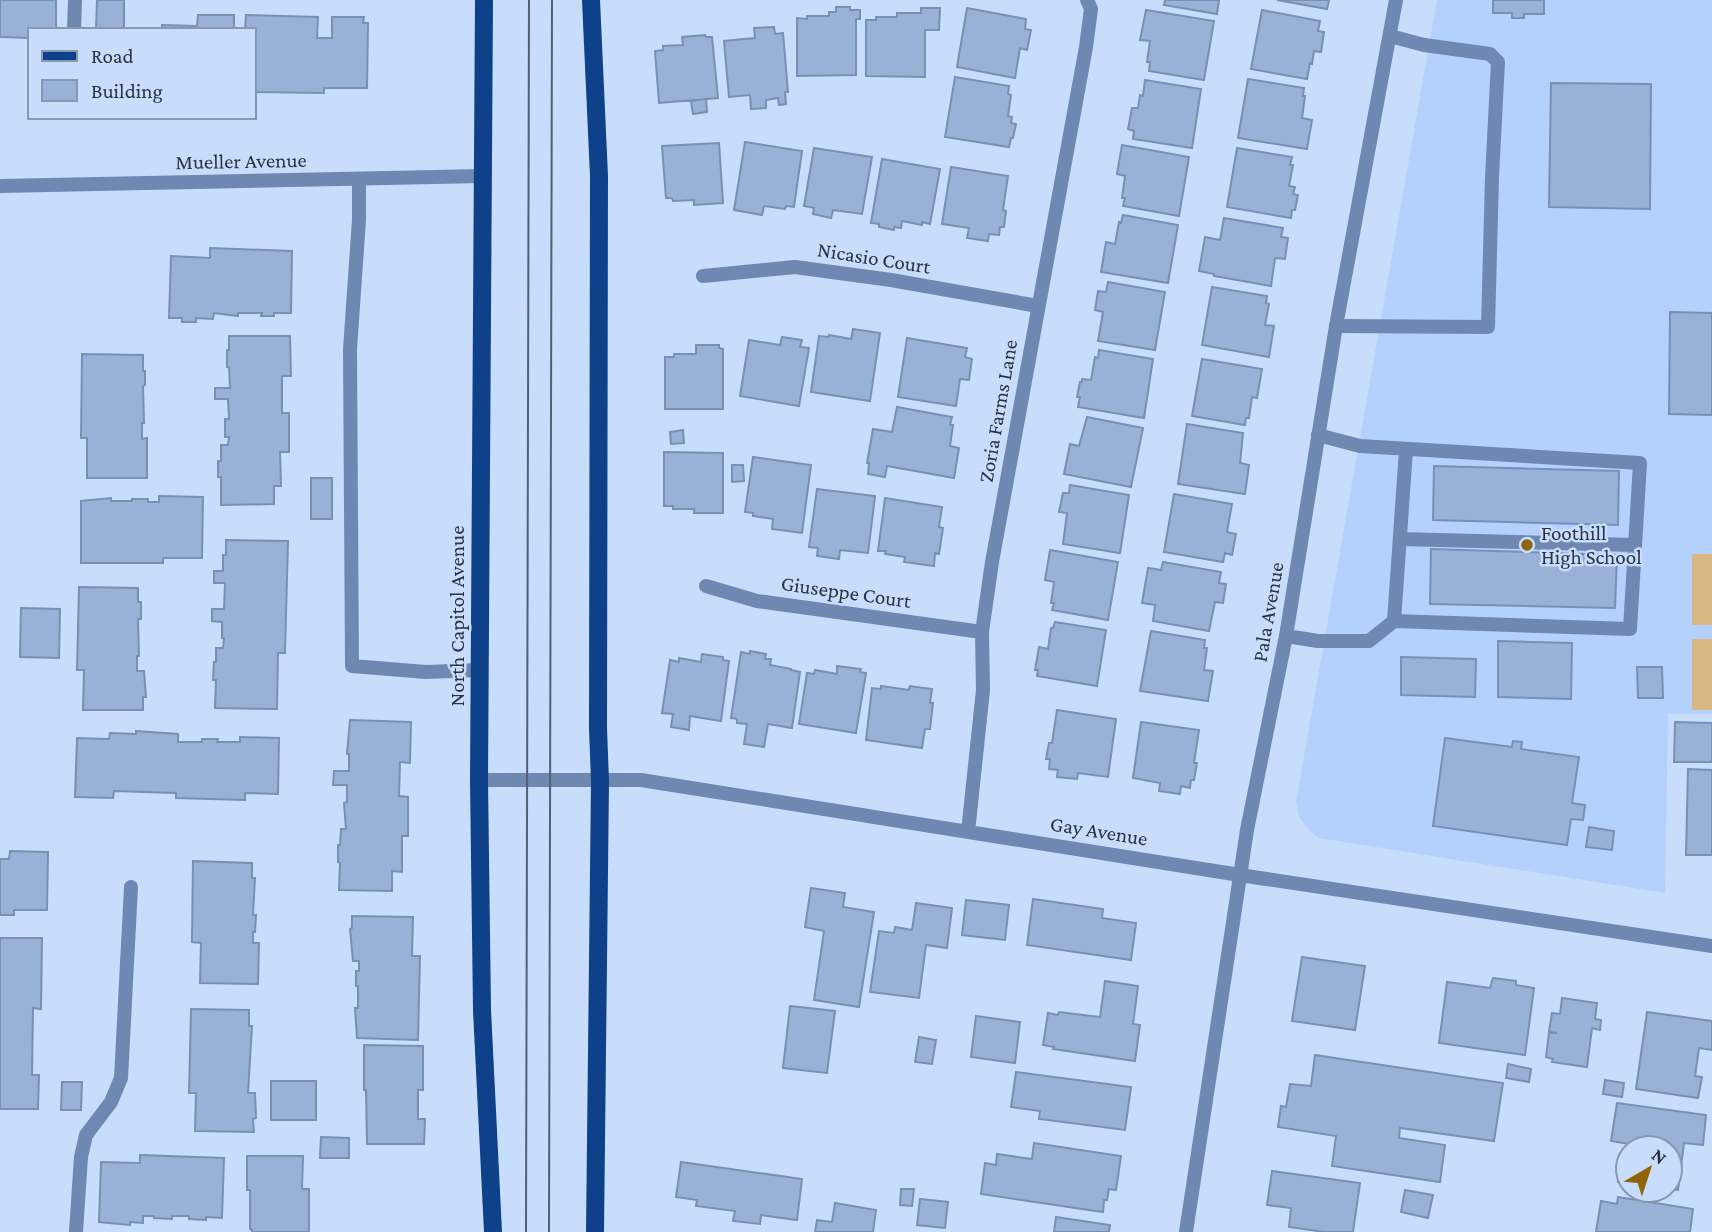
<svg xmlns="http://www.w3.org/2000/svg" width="1712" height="1232" font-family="'Crimson Pro',serif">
  <rect width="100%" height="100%" fill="#c8dcfb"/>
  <path fill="#b4d0fd" d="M1437,0H1712V714H1668L1665,893L1319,838L1306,827L1299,816L1296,802Z"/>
  <path fill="#d7b782" d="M1692,554H1712V625H1692Z
    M1692,639H1712V710H1692Z"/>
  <path fill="#99b1d6" stroke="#798fb3" stroke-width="2" d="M0,0H56V30H30V38L0,37Z
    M97,0H124V30H96Z
    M1165,0H1219L1217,14L1164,5Z
    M1277,0H1329L1327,9Z
    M1493,0H1544V14H1524V18H1512V13H1493Z
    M836,7H850V10H860V19H856V75L797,76V18L807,19V16H829V12H836Z
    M921,8H940L939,30H925V77L866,76V20H876V17H897V13H921Z
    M967,8L1026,19L1025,29L1031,30L1027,50L1020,48L1015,78L957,67Z
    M1146,10L1214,21L1204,80L1149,71L1150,62H1147L1150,41L1140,40Z
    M1262,10L1320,21L1318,31L1324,32L1321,52L1314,51L1312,64L1310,63L1307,79L1251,69Z
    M198,15H234V30H162V25L197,26Z
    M246,15L318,17L317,38H332V17H364L363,23H368L367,88H324V93L254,92V30H245Z
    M774,27L775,34L783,33L788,92H785L786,104L779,105L778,98L766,100V108L751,109L750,95L729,97L724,41L755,38L754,28Z
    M705,35L706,37H712L718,98L659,103L655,51L663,50V46L683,45L682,37Z
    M955,77L1009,86L1008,94L1011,95L1008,116L1012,117L1011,123L1016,124L1013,138H1011L1009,147L945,137Z
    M1248,79L1304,88L1303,96H1305L1302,118L1312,120L1307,149L1238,138Z
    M1145,80L1201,89L1192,148L1133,139L1134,131L1128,129L1132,108H1138L1140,95L1143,96Z
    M1551,83L1651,84L1650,209L1549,207Z
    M706,99L707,112L693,114L691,101Z
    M745,142L802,151L794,207L786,206L785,209L764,206L762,215L734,210Z
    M719,143L723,203L694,205V200L673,201L672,198H666L662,146Z
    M1122,145L1189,157L1179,216L1123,206L1125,198H1122L1125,176L1117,174Z
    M814,148L872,157L862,214L833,210L831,218L813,214L814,208L804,206Z
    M1237,148L1292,157L1290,165H1293L1289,186L1295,187L1293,194L1298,195L1295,210H1292L1291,218L1227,207Z
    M882,159L940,169L930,224L922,222V225L902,221L901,228L894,227V230L879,227V224L871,223Z
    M951,167L1008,176L1003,210L1006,211L1004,227H1000L999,235L989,234L988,241L967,238L969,228L942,224Z
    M1123,215L1178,225L1168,283L1101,272L1106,242L1115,244L1119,222L1121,223Z
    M1224,218L1283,228L1281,237L1288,238L1285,259L1275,258L1271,286L1214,276V274L1199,271L1205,237L1220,240Z
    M210,248L292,251L291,313H274V316H261L262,313H238V316L214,313L213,319L196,318V322H182V318H169L171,256L210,258Z
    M1108,282L1165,292L1155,350L1098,341L1103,312L1095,310L1098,291L1106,292Z
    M1212,287L1267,296L1266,303L1269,304L1265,325L1274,326L1269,357L1202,345Z
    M1670,312L1712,313V415L1669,414Z
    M853,329L880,333L870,401L811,392L819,336L829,337V335L851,339Z
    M229,336H290L291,376H282V413H289V452H280L281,486H274V504L221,505V477H218V461H221V445H228L229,437H225V419H229L228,399H215V388H230L229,367H227V350H229Z
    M782,337L802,340L800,347L809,348L799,406L740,396L749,340L780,345Z
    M907,338L967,348L965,357L972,359L969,380L960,379L956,406L898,397Z
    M696,345H719V348L723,349V409H665V357H674V354H696Z
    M1099,350L1153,359L1144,418L1078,407L1080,397H1077L1080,382H1082V379L1091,380L1095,357L1098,358Z
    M82,354L143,355V371H145V385L143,386L144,423H142V439L147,438V478H87V438H81Z
    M1202,359L1262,369L1257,398L1252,397L1249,418H1246L1245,425L1192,416Z
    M897,407L952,417L950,425H953L950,446L959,448L954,478L887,466L885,477L868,474L869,463H867L873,429L892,432Z
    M1087,417L1143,428L1131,487L1064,474L1070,444L1079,446Z
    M1187,424L1243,433L1240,463L1249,465L1245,494L1178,484Z
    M683,430L684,443L671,444L670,432Z
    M664,452L723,453V513H694V509H673V506H664Z
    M753,457L811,465L802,533L772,529L773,519L753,516V513L745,512Z
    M732,465H743L744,481L732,482Z
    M1434,466L1619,471L1618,525L1433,520Z
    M311,478H332V519H311Z
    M1070,485L1129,495L1120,553L1063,544L1067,513L1059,512L1063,493H1069Z
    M817,489L875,496L868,553L840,550L839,559L817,556L818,548L809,547Z
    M1174,494L1232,504L1227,532L1236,534L1232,555L1225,553L1223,562L1164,552Z
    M159,496L203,497L202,558H163V563H81V501L111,498V501H132V499H148V502H159Z
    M885,498L942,507L939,527L943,528L939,554L935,553L934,566L904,562L905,557L885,554L886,551H878Z
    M226,540L288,541L285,653H278L277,709L215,708L216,680H213L214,662H216V648H223L224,638H222V622L212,621V609H224L225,583H214V571H223V555H226Z
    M1431,549L1617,555L1615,608L1430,604Z
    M1050,550L1118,562L1108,620L1052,610L1054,603H1051L1054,582L1045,580Z
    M1163,562L1221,572L1219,583L1226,584L1223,603L1215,602L1209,631L1153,621L1155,605L1142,603L1148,568L1161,570Z
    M79,587L138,588V602H141V619H138L139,656H137V671H144L146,697H143V710H83L84,670H77Z
    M21,608L60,609L59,658L20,657Z
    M1055,622L1106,630L1097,686L1037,676L1038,670H1035L1039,647L1048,649L1051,628H1053Z
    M1151,631L1205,640L1204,648H1207L1204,670L1213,671L1208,701L1140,691Z
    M1498,641L1572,643L1571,699L1498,697Z
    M750,651L766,654L765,659H771L770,665L791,669V670L800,672L792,728L768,724L764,747L744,744L747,724L737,723V719L731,718L741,652L750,654Z
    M702,654L723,657V660L729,661L721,721L690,716L689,730L671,727L673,714L662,713L670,660L679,662V658L701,662Z
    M1401,657L1476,659L1475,697L1401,695Z
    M837,666L861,669L860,672L866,673L856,733L799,724L807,673L814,674L815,670L837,674Z
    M1637,667H1662L1663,698H1638Z
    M881,686L909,690L910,686L932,689L930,703H933L930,729H925L922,748L866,740L872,688L881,689Z
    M1057,710L1116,719L1108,777L1078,773L1077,779L1057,777L1058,770L1049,769L1050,759H1046L1049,743H1052Z
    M350,720L411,722L410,763L400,762L399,796L408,797V836H402V872L392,871V891L339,890L340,863L338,862V845H340L341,829H346L344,803L347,802V785H333L334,771H349V754H347Z
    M1141,722L1199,730L1194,763H1197L1194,780H1191L1190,788L1181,786L1180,794L1159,791L1160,783L1133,778Z
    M1675,722L1712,723V762H1674Z
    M136,731L178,734V742H202V739H218L217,742H240V737L279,738L278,794L245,793V800L176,798V793L114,791L113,798L75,797L77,738L109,739L110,733L136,734Z
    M1445,738L1512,747L1513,741L1522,742L1521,749L1579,757L1572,803L1585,805L1583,820L1571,819L1567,845L1433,826Z
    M1688,769L1712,770V855H1686Z
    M1589,827L1614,831L1612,850L1586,847Z
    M10,851L48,852L47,910H14V915H0V859H9Z
    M193,861L252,863V878H255L253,915H256L255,932H253V943H259L258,984L200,983L201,943L192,942Z
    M811,888L845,893L843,907L874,912L859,1007L814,1000L824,931L805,927Z
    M1033,899L1103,909L1102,918L1136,923L1131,960L1027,945Z
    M966,900L1009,905L1005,940L962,935Z
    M916,903L952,908L947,948L926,945L919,998L870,992L879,931L894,933L895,927L912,930Z
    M352,916L413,917L412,956H420L418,1040L357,1038L355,1008H358V986H356V971H359V961H353L350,929L352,928Z
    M0,938H42L41,1009L33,1008L32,1075H39L38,1109H0Z
    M1302,957L1365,966L1355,1030L1292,1021Z
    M1493,978L1516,981V985L1534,988L1525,1055L1439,1043L1447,982L1490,988Z
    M1105,981L1138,986L1133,1024L1140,1025L1135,1061L1053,1049L1054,1047L1043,1045L1048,1013L1058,1015L1059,1012L1100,1017Z
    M1562,998L1597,1003L1595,1019L1601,1020L1600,1030L1592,1028L1587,1067L1552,1062L1553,1059L1546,1057L1549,1033H1557L1549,1032L1552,1013L1560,1014Z
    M790,1006L835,1011L827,1073L783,1068Z
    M191,1009L249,1010V1026H252L248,1093H255L256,1118L253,1119L254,1132L195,1131L196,1093H189Z
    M1647,1012L1712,1021V1050L1699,1048L1695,1076L1702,1077L1698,1098L1636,1089Z
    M976,1016L1020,1022L1015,1063L971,1057Z
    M919,1037L936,1040L932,1064L915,1062Z
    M364,1045L423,1046V1090H418V1119H425L424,1144H367L366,1090H364Z
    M1315,1055L1503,1083L1494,1141L1400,1128L1399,1138L1445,1145L1440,1182L1332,1166L1336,1136L1278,1127L1281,1106L1286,1107L1290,1084L1311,1086Z
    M1508,1064L1531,1069L1529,1082L1506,1078Z
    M1016,1072L1131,1087L1125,1130L1039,1119L1040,1111L1011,1107Z
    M1605,1080L1624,1083L1622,1097L1603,1094Z
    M271,1081H316V1120H271Z
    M62,1082H82L81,1110H61Z
    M1617,1103L1706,1115L1703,1145L1684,1143L1678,1190L1670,1189V1148H1653L1611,1141Z
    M321,1137L349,1138V1158H320Z
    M1034,1143L1121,1156L1116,1190L1109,1189L1107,1200H1104L1103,1212L981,1194L985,1163L996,1165L997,1154L1032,1159Z
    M140,1155L224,1158L222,1218L206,1217V1220L189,1219V1216H172V1219L154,1218V1216H143V1223L130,1222V1225L99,1222L101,1162L140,1163Z
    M247,1156H303L302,1189H309V1232H252V1230L250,1229V1190H247Z
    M681,1162L802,1179L797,1220L761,1215L760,1224L733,1221L735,1211L696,1206L697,1200L676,1197Z
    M1621,1162L1628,1163V1184L1618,1182Z
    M1272,1171L1360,1183L1353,1232H1325L1289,1227L1291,1208L1267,1205Z
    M901,1189H914L912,1206L900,1205Z
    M1405,1190L1433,1195L1428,1218L1401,1212Z
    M1618,1197L1693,1209L1690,1232H1596L1601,1201L1617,1204Z
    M920,1199L948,1202L945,1228L917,1225Z
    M835,1203L876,1210L873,1232H815L817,1220L832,1222Z
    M1056,1217L1110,1225L1109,1232H1054Z"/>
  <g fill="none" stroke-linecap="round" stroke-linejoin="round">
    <path stroke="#6e88b2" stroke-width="14" d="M74,30L75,0
      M359,179V220L350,349L352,666L426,672L480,670
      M1336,326L1488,327L1492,177L1498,62L1490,54L1424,45L1390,36
      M1400,539L1635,545
      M1394,621L1406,450
      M1286,636L1318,641H1369L1394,621L1630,629L1640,463L1360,446L1318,435
      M76,1232L81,1157L86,1135L111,1102L121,1078L131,887"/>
    <path stroke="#6e88b2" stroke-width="14" d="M0,186L482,176
      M703,276L795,267L891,280L1038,306
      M706,586L757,601L982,632
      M479,780H641L1240,875L1712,946
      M968,832L983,690L982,632L992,562L1086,47L1091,9L1087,0
      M1186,1232L1247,830L1286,636L1336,326L1396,0"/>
    <path stroke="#0f408a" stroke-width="18" d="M484,0L479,780L482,1010L493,1232
      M591,0L599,176L598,728L600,781L595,1232"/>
    <path stroke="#535f73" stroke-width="2" d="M526,1232L529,0
      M549,1232L552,0"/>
  </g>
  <circle fill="#8f650c" stroke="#c8dcfb" stroke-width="2.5" cx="1527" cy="545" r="7"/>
  <g text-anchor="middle" stroke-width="5" stroke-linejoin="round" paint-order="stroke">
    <g font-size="21" fill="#293342" stroke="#c8dcfb">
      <text transform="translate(241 161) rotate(-1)" y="7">Mueller Avenue</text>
      <text transform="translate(874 258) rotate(9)" y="7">Nicasio Court</text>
      <text transform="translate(998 411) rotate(-80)" y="7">Zoria Farms Lane</text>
      <text transform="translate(846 592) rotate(8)" y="7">Giuseppe Court</text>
      <text transform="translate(1268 612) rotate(-80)" y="7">Pala Avenue</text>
      <text transform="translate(457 616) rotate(-90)" y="7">North Capitol Avenue</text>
      <text transform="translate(1099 831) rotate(9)" y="7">Gay Avenue</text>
    </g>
    <g font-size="21" fill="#293342" stroke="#c8dcfb" text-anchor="start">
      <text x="1541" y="540">Foothill<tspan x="1541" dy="24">High School</tspan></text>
    </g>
  </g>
  <rect x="28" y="28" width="228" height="91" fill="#c8dcfb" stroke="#8898b1" stroke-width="2"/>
  <rect x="42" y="51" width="35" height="10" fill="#0f408a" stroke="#8898b1" stroke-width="2"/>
  <text x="91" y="63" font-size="21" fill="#293342">Road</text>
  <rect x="42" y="80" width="35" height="21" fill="#99b1d6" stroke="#8898b1" stroke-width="2"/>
  <text x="91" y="98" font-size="21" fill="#293342">Building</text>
  <g transform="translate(1649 1169) rotate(39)"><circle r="33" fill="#c8dcfb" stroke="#8898b1" stroke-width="2"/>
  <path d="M0-5L12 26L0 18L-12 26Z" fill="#8f650c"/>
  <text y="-10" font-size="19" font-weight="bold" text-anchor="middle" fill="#293342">N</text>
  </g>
</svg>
